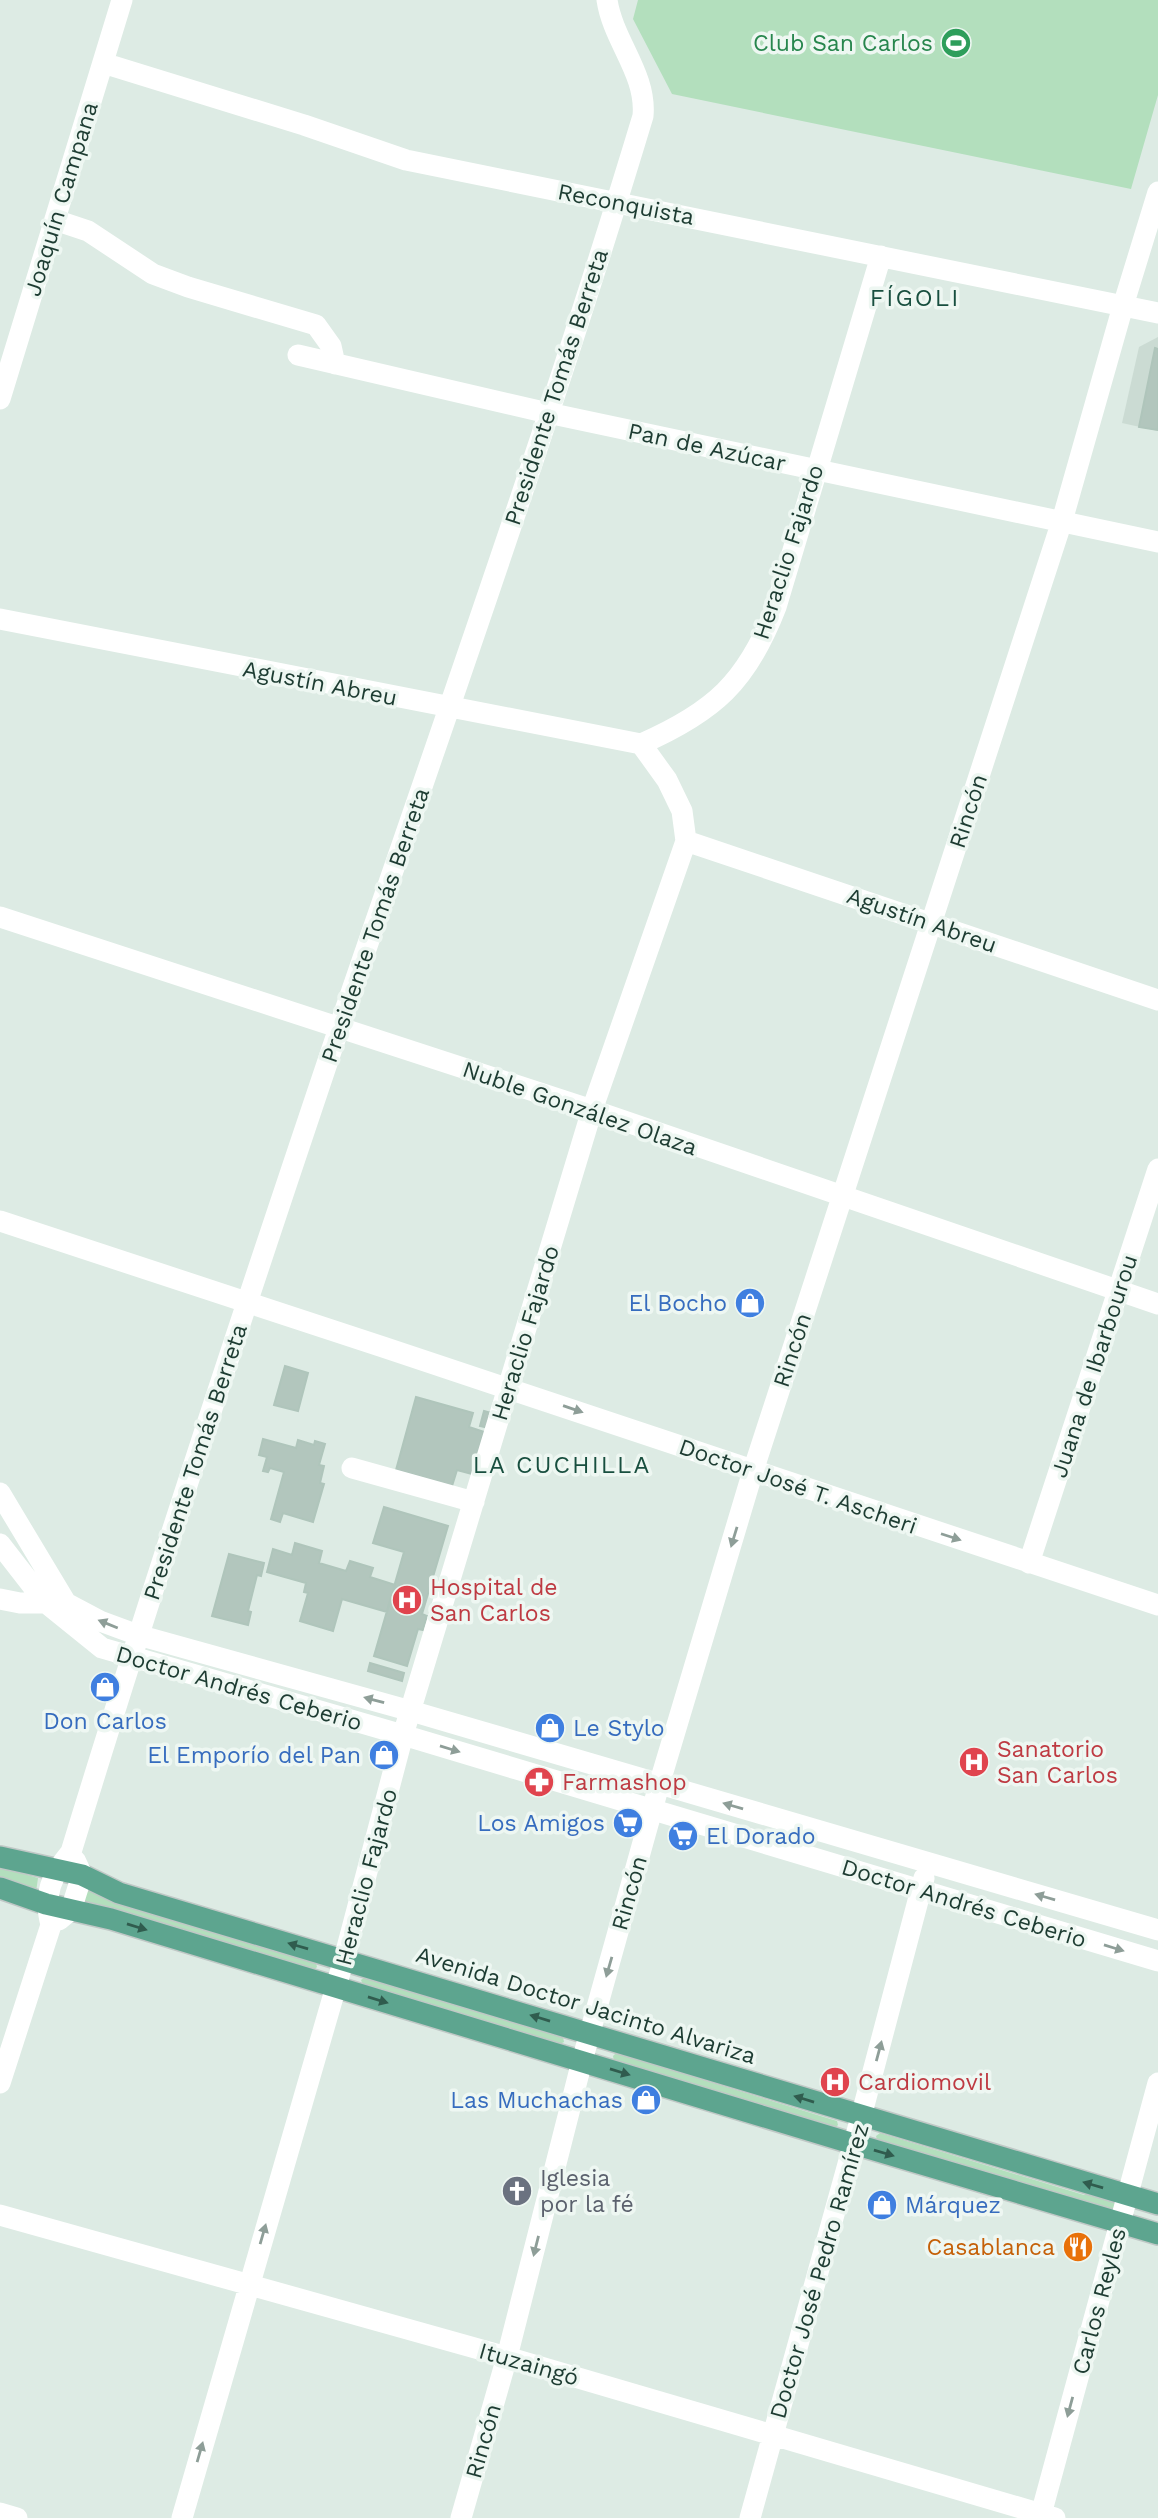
<svg xmlns="http://www.w3.org/2000/svg" width="1158" height="2518" font-family="'Work Sans',sans-serif">
  <rect width="100%" height="100%" fill="#ddebe4"/>
  <path fill="#cbdbd3" d="M1158,337V431L1122,423L1139,347Z"/>
  <path fill="#b3dfbd" d="M638,0H1158V95L1131,189L672,94L633,19Z
    M0,1867L38,1878L36,1892L0,1876Z
    M87,1886L316,1963L317,1967L314,1970L84,1901Z
    M365,1977L563,2037L564,2042L560,2044L363,1985L361,1980Z
    M616,2053L837,2121L838,2125L835,2128L614,2061L613,2056Z
    M880,2133L1084,2195L1090,2192L1117,2200L1114,2212L877,2140L876,2136Z"/>
  <path fill="#b2c6bd" stroke="#afc5bb" stroke-width="2" d="M1155,348L1158,349V430L1139,427Z
    M285,1366L308,1373L298,1411L274,1405Z
    M416,1397L473,1413L469,1427L484,1432L472,1474L457,1470L452,1486L396,1470Z
    M484,1411L498,1415L494,1429L480,1426Z
    M263,1439L296,1448L298,1440L314,1445L315,1441L325,1444L319,1465L324,1466L320,1483L324,1484L313,1522L283,1513L280,1522L271,1519L284,1472L270,1468L268,1472L263,1471L267,1457L259,1455Z
    M384,1507L448,1526L422,1614L427,1616L423,1630L418,1629L407,1666L374,1656L404,1552L373,1543Z
    M295,1543L322,1551L319,1563L346,1571L350,1561L373,1568L370,1577L395,1585L387,1612L342,1599L333,1631L300,1621L308,1593L304,1592L306,1583L267,1572L273,1549L292,1555Z
    M229,1554L264,1563L261,1576L257,1575L248,1611L251,1612L248,1625L212,1616Z
    M370,1663L404,1673L402,1681L368,1671Z"/>
  <g fill="none" stroke-linecap="round" stroke-linejoin="round">
    <g stroke="#c0c8c6" stroke-width="24">
      <path id="major" d="M0,1857L82,1875L119,1893L1158,2204
        M0,1888L46,1904L111,1919L854,2144L1158,2234"/>
    </g>
    <path stroke="#fff" stroke-width="21" d="M103,63L304,125L406,160L1158,313
      M55,220L88,231L153,274L188,287L316,325L331,346L335,364
      M298,355L548,413L1158,542
      M0,399L122,0
      M0,619L641,744
      M641,744C714,712 747,682 776,607L881,256
      M686,841L1158,1000
      M0,917L592,1110L1158,1304
      M0,1221C387,1346 771,1479 1158,1605
      M352,1468L474,1502
      M0,1493L66,1603
      M0,1544L45,1602L102,1648L403,1735L1158,1961
      M1029,1563L1158,1169
      M0,1599L20,1603H66L100,1621L138,1635L411,1711L1158,1930
      M59,1920L71,1910L82,1875L75,1860
      M0,2083L51,1925C43,1894 51,1876 71,1852C156,1574 248,1298 341,1022C444,721 551,421 643,116C647,74 613,41 607,0
      M0,2215L507,2357L1055,2518
      M0,2513L17,2518
      M182,2518L344,1959L403,1735L592,1110L686,841L682,811L667,780L641,744
      M461,2518L507,2357L582,2061L659,1785L753,1471L1062,521L1123,306L1158,192
      M750,2518L861,2117L924,1878
      M1040,2518L1158,2083"/>
    <use href="#major" stroke="#5da58f" stroke-width="21"/>
  </g>
  <defs><path id="oneway-solid" d="M-6-.8H1V-3.2L6.5 0L1 3.2V.8H-6Z" transform="scale(1.75)"/></defs>
  <g fill="#8e9e98">
    <use href="#oneway-solid" transform="translate(573 1409) rotate(19)"/>
    <use href="#oneway-solid" transform="translate(734 1537) rotate(107)"/>
    <use href="#oneway-solid" transform="translate(951 1537) rotate(18)"/>
    <use href="#oneway-solid" transform="translate(108 1624) rotate(-158)"/>
    <use href="#oneway-solid" transform="translate(374 1700) rotate(-165)"/>
    <use href="#oneway-solid" transform="translate(450 1749) rotate(17)"/>
    <use href="#oneway-solid" transform="translate(733 1806) rotate(-164)"/>
    <use href="#oneway-solid" transform="translate(1045 1897) rotate(-164)"/>
    <use href="#oneway-solid" transform="translate(1114 1948) rotate(17)"/>
    <use href="#oneway-solid" transform="translate(609 1967) rotate(106)"/>
    <use href="#oneway-solid" transform="translate(879 2051) rotate(-75)"/>
    <use href="#oneway-solid" transform="translate(263 2234) rotate(-74)"/>
    <use href="#oneway-solid" transform="translate(536 2246) rotate(104)"/>
    <use href="#oneway-solid" transform="translate(1070 2407) rotate(105)"/>
    <use href="#oneway-solid" transform="translate(200 2452) rotate(-74)"/>
  </g>
  <g fill="#305c4e">
    <use href="#oneway-solid" transform="translate(137 1927) rotate(17)"/>
    <use href="#oneway-solid" transform="translate(298 1946) rotate(-164)"/>
    <use href="#oneway-solid" transform="translate(378 2000) rotate(17)"/>
    <use href="#oneway-solid" transform="translate(540 2018) rotate(-163)"/>
    <use href="#oneway-solid" transform="translate(620 2072) rotate(17)"/>
    <use href="#oneway-solid" transform="translate(804 2099) rotate(-163)"/>
    <use href="#oneway-solid" transform="translate(884 2153) rotate(16)"/>
    <use href="#oneway-solid" transform="translate(1093 2185) rotate(-164)"/>
  </g>
  <defs>
    <g id="stadium-disc" transform="scale(1.575)"><circle r="9.5" fill="#2e9e5b" stroke="#eef7f2"/><path d="M0-5a6.5 5 0 1 0 0 10a6.5 5 0 1 0 0-10ZM-3.5-1.8h7v3.6h-7Z" fill="#fff"/></g>
    <g id="shop-disc" transform="scale(1.575)"><circle r="9.5" fill="#3f7fe0" stroke="#eef7f2"/><path d="M-5-2.5h2.3a2.7 3.5 0 0 1 5.4 0H5L5.5 6h-11ZM-1.5-2.5h3a1.5 2.3 0 0 0-3 0Z" fill="#fff"/></g>
    <g id="hospital-disc" transform="scale(1.575)"><circle r="9.5" fill="#e0444e" stroke="#eef7f2"/><path d="M-5-5h3v3.5h4V-5h3V5h-3V1.5h-4V5h-3Z" fill="#fff"/></g>
    <g id="pharmacy-disc" transform="scale(1.575)"><circle r="9.5" fill="#e0444e" stroke="#eef7f2"/><path d="M-2-6h4v4h4v4h-4v4h-4v-4h-4v-4h4Z" fill="#fff"/></g>
    <g id="supermarket-disc" transform="scale(1.575)"><circle r="9.5" fill="#3f7fe0" stroke="#eef7f2"/><path d="M-6-5.5h2.5l.6 2H6L4.5 2H-2.5L-4.4-4H-6ZM-1.5 3.2a1.3 1.3 0 1 0 .1 0ZM3 3.2a1.3 1.3 0 1 0 .1 0Z" fill="#fff"/></g>
    <g id="church-disc" transform="scale(1.575)"><circle r="9.5" fill="#6b7280" stroke="#eef7f2"/><path d="M-1.2-6h2.4v3.5h3.3v2.4h-3.3V6h-2.4V-.1h-3.3v-2.4h3.3Z" fill="#fff"/></g>
    <g id="restaurant-disc" transform="scale(1.575)"><circle r="9.5" fill="#e8710a" stroke="#eef7f2"/><path d="M-5-6h1v4h1v-4h1v4h1v-4h1v5L-1.5 .5V6h-2V.5L-5-1ZM5-6V6H3V1.5H1.5Q1.5-4 5-6Z" fill="#fff"/></g>
  </defs>
  <g fill-rule="evenodd">
    <use href="#stadium-disc" x="956" y="43"/>
    <use href="#shop-disc" x="750" y="1303"/>
    <use href="#hospital-disc" x="407" y="1600"/>
    <use href="#shop-disc" x="105" y="1687"/>
    <use href="#shop-disc" x="550" y="1728"/>
    <use href="#shop-disc" x="384" y="1755"/>
    <use href="#hospital-disc" x="974" y="1762"/>
    <use href="#pharmacy-disc" x="539" y="1782"/>
    <use href="#supermarket-disc" x="628" y="1823"/>
    <use href="#supermarket-disc" x="683" y="1836"/>
    <use href="#hospital-disc" x="835" y="2082"/>
    <use href="#shop-disc" x="646" y="2100"/>
    <use href="#church-disc" x="517" y="2191"/>
    <use href="#shop-disc" x="882" y="2205"/>
    <use href="#restaurant-disc" x="1078" y="2247"/>
  </g>
  <g text-anchor="middle" stroke-width="7" stroke-linejoin="round" paint-order="stroke">
    <g font-size="23" fill="#27864d" stroke="#eef7f2" text-anchor="end">
      <text x="933" y="51">Club San Carlos</text>
    </g>
    <g font-size="23" fill="#1d3c32" stroke="#eef7f2">
      <text transform="translate(61 199) rotate(-73)" y="8">Joaquín Campana</text>
      <text transform="translate(626 204) rotate(11)" y="8">Reconquista</text>
      <text transform="translate(556 387) rotate(-72)" y="8">Presidente Tomás Berreta</text>
      <text transform="translate(707 447) rotate(12)" y="8">Pan de Azúcar</text>
      <text transform="translate(788 552) rotate(-72)" y="8">Heraclio Fajardo</text>
      <text transform="translate(320 683) rotate(11)" y="8">Agustín Abreu</text>
      <text transform="translate(968 811) rotate(-72)" y="8">Rincón</text>
      <text transform="translate(922 920) rotate(19)" y="8">Agustín Abreu</text>
      <text transform="translate(375 925) rotate(-71)" y="8">Presidente Tomás Berreta</text>
      <text transform="translate(580 1108) rotate(19)" y="8">Nuble González Olaza</text>
      <text transform="translate(525 1333) rotate(-73)" y="8">Heraclio Fajardo</text>
      <text transform="translate(792 1350) rotate(-72)" y="8">Rincón</text>
      <text transform="translate(1094 1366) rotate(-72)" y="8">Juana de Ibarbourou</text>
      <text transform="translate(195 1462) rotate(-72)" y="8">Presidente Tomás Berreta</text>
      <text transform="translate(798 1486) rotate(19)" y="8">Doctor José T. Ascheri</text>
      <text transform="translate(239 1688) rotate(16)" y="8">Doctor Andrés Ceberio</text>
      <text transform="translate(366 1877) rotate(-75)" y="8">Heraclio Fajardo</text>
      <text transform="translate(629 1893) rotate(-74)" y="8">Rincón</text>
      <text transform="translate(964 1903) rotate(17)" y="8">Doctor Andrés Ceberio</text>
      <text transform="translate(586 2005) rotate(17)" y="8">Avenida Doctor Jacinto Alvariza</text>
      <text transform="translate(819 2271) rotate(-74)" y="8">Doctor José Pedro Ramírez</text>
      <text transform="translate(1099 2301) rotate(-75)" y="8">Carlos Reyles</text>
      <text transform="translate(529 2364) rotate(16)" y="8">Ituzaingó</text>
      <text transform="translate(483 2441) rotate(-74)" y="8">Rincón</text>
    </g>
    <g font-size="23" fill="#366cbe" stroke="#eef7f2" text-anchor="end">
      <text x="727" y="1311">El Bocho</text>
      <text x="105" y="1729" text-anchor="middle">Don Carlos</text>
      <text x="573" y="1736" text-anchor="start">Le Stylo</text>
      <text x="361" y="1763">El Emporío del Pan</text>
      <text x="605" y="1831">Los Amigos</text>
      <text x="706" y="1844" text-anchor="start">El Dorado</text>
      <text x="623" y="2108">Las Muchachas</text>
      <text x="905" y="2213" text-anchor="start">Márquez</text>
    </g>
    <g font-size="23" fill="#be3a42" stroke="#eef7f2" text-anchor="start">
      <text x="430" y="1595">Hospital de<tspan x="430" dy="26">San Carlos</tspan></text>
      <text x="997" y="1757">Sanatorio<tspan x="997" dy="26">San Carlos</tspan></text>
      <text x="562" y="1790">Farmashop</text>
      <text x="858" y="2090">Cardiomovil</text>
    </g>
    <g font-size="23" fill="#5b616d" stroke="#eef7f2" text-anchor="start">
      <text x="540" y="2186">Iglesia<tspan x="540" dy="26">por la fé</tspan></text>
    </g>
    <g font-size="23" fill="#c56008" stroke="#eef7f2" text-anchor="end">
      <text x="1055" y="2255">Casablanca</text>
    </g>
    <g font-size="24" letter-spacing="2" fill="#184f3f" stroke="#eef7f2">
      <text x="915" y="306">FÍGOLI</text>
      <text x="562" y="1473">LA CUCHILLA</text>
    </g>
  </g>
</svg>
